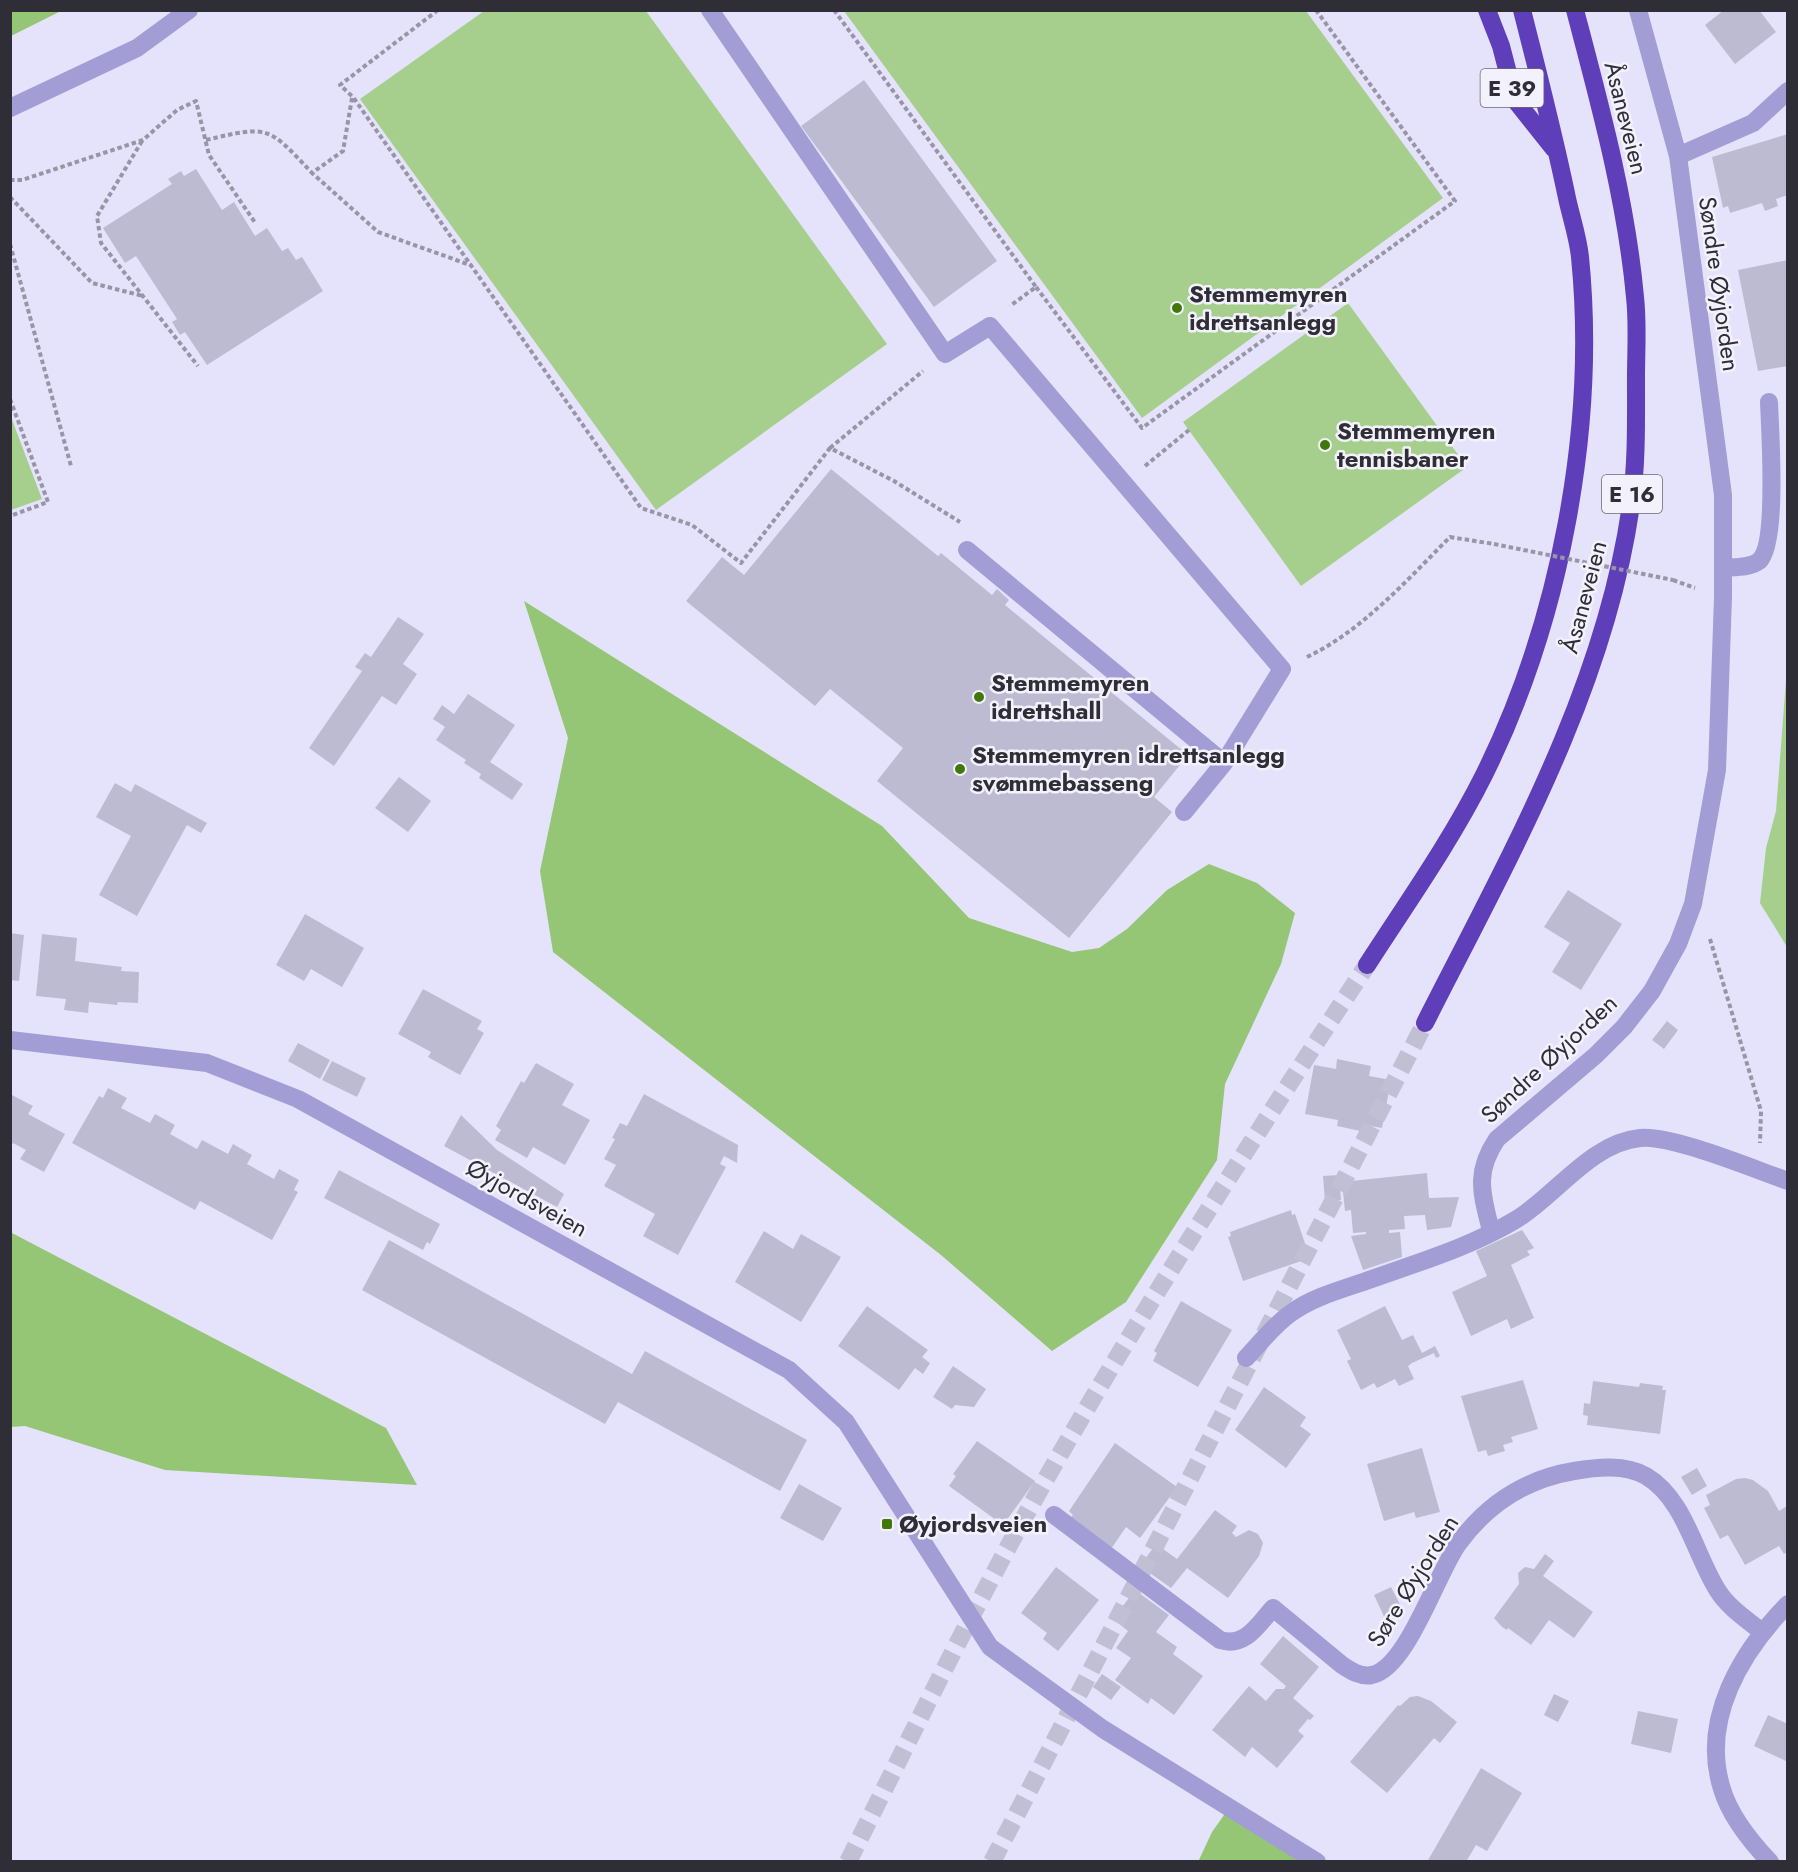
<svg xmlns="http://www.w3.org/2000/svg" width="1798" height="1872" font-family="Jost,sans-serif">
  <rect width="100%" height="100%" fill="#e5e3fb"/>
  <path fill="#a6cf8e" d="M484,11H646L887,344L656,510L360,99Z
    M844,11H1306L1443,198L1142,418Z
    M1348,303L1467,467L1301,586L1183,422Z
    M11,417L42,499L11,510H10Z
    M1787,667H1788L1787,947L1760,903L1766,848L1776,811Z"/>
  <path fill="#94c675" d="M10,11L11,10L61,11L11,36Z
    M524,601L882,826L969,918L1072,952L1099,948L1127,929L1167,890L1209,864L1257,883L1295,913L1281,964L1225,1084L1217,1160L1126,1302L1052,1351L941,1255L553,952L540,871L568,738Z
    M10,1232L386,1428L417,1485L165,1470L25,1426L11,1427Z
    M1229,1808L1323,1862H1198L1212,1832Z"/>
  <path fill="#bdbbd2" d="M1724,10H1759L1776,32L1735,64L1705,25Z
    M864,80L997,261L934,307L801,126Z
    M1788,134V195L1776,199L1778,206L1765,211L1762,203L1730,213L1728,206L1723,208L1712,157Z
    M196,169L222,210L234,202L255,236L267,228L282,251L288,248L296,260L302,257L323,291L207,365L185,332L180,335L172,322L177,319L136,256L125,263L103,228L172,184L168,179L181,171L184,176Z
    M1788,260V366L1758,371L1738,270Z
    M831,469L938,556L941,553L992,595L997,589L1009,600L1005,605L1188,755L1154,797L1172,812L1069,938L877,781L903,748L830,689L815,706L686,601L722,557L744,575Z
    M398,617L424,634L403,664L417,674L396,705L382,696L334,766L309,748L362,671L355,667L365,653L371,657Z
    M468,694L515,725L490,762L523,784L512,800L479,778L481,774L464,763L466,760L436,740L445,727L433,719L442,705L454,714Z
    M399,777L431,801L408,832L375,808Z
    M115,783L131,792L135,784L207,823L201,833L187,825L137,916L99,895L131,836L96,817Z
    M1568,890L1622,924L1581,990L1552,972L1570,943L1544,927Z
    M305,914L364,948L342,987L311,969L304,981L276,965Z
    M10,933L24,935L19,981L10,980Z
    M42,934L77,938L75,961L122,967L121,971L139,972L138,1003L118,1002L117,1005L89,1002L88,1013L64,1010L66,999L36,996Z
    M423,989L482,1021L477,1029L484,1033L460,1075L428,1057L431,1052L398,1034Z
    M1667,1021L1678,1030L1664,1049L1652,1040Z
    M298,1043L330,1060L320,1079L288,1061Z
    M1337,1059L1371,1066L1369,1076L1391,1080L1382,1128L1366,1125L1365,1132L1337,1126L1338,1120L1305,1114L1314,1065L1336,1069Z
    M332,1061L366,1078L357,1097L322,1080Z
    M536,1063L574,1084L562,1105L590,1120L565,1165L533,1147L527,1158L495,1140L501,1130L496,1126L521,1081L524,1083Z
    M108,1088L127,1098L121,1108L150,1123L155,1114L175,1125L170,1134L197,1149L202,1140L228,1154L233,1144L252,1155L247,1164L274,1179L279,1169L299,1180L294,1190L298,1192L272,1240L200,1201L195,1210L72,1143L99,1096L103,1098Z
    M10,1094L33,1106L28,1114L65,1134L44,1172L20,1159L26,1150L13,1143L10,1147Z
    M644,1094L738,1145L737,1163L724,1156L720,1164L726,1167L678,1255L643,1236L655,1214L604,1186L616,1165L604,1159L615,1139L612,1138L620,1123L627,1126Z
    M461,1115L497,1150L564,1194L557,1207L444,1146Z
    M339,1170L440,1224L430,1244L427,1242L423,1250L324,1198Z
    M1427,1173L1429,1198L1459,1197L1451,1227L1427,1230L1425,1215L1404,1216L1405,1229L1389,1230V1233L1400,1232L1402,1257L1363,1270L1351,1236L1366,1234V1232L1353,1233L1351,1210L1345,1211L1342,1182Z
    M1339,1175L1341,1200L1325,1202L1323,1176Z
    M1291,1210L1292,1215L1295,1214L1310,1258L1243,1281L1228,1237L1231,1236L1230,1232Z
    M1522,1230L1534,1248L1527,1251L1530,1255L1511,1265L1534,1318L1511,1329L1507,1319L1471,1336L1452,1292L1487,1276L1476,1251Z
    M764,1231L793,1249L801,1234L841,1257L801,1322L735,1282Z
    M389,1240L632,1374L645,1351L807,1440L780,1491L618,1402L605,1424L362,1290Z
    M1181,1301L1232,1330L1198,1387L1153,1361L1157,1353L1154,1351Z
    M867,1306L928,1350L922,1357L930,1363L923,1374L915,1368L899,1390L838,1346Z
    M1385,1306L1402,1340L1413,1335L1422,1353L1435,1346L1440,1356L1436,1358L1434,1353L1412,1363L1408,1366L1414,1379L1399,1386L1395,1379L1377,1388L1374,1383L1361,1390L1347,1361L1351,1359L1337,1330Z
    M953,1366L986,1389L974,1407L955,1405L952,1409L933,1397Z
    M1523,1380L1538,1429L1511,1437L1513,1442L1503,1445L1505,1451L1488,1456L1486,1450L1478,1452L1461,1396Z
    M1593,1381L1639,1387L1640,1383L1663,1386L1662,1390H1666L1660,1434L1587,1425L1588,1416L1583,1415L1584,1403L1590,1404Z
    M1264,1387L1306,1417L1300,1426L1311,1434L1286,1468L1235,1430Z
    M977,1441L1035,1481L1003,1525L949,1486L956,1476L953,1474Z
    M1115,1443L1177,1487L1140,1538L1126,1527L1111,1549L1071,1517L1073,1515L1069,1511Z
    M1422,1448L1440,1512L1416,1518L1414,1512L1384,1521L1367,1464Z
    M1697,1468L1707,1486L1692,1495L1681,1477Z
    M1745,1478L1753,1480L1768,1491L1779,1511L1787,1506L1788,1552L1784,1554L1779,1546L1745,1565L1728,1535L1720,1539L1704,1508L1710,1505L1706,1495L1736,1479Z
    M799,1484L842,1508L823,1541L780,1518Z
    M1215,1510L1237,1526L1232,1533L1236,1537L1249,1530L1258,1534L1263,1543L1259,1556L1228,1598L1187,1568L1171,1588L1140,1566L1156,1544L1177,1559Z
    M1545,1554L1554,1561L1543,1576L1593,1612L1574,1638L1549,1620L1531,1645L1508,1628L1507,1630L1502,1627L1494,1618L1519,1584L1518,1573L1525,1567L1534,1569Z
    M1056,1567L1099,1600L1058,1651L1043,1639L1047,1633L1021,1613Z
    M1391,1587L1405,1614L1387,1623L1374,1595Z
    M1135,1590L1169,1615L1156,1632L1177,1647L1173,1654L1203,1676L1174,1715L1151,1698L1148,1704L1115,1680L1131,1658L1116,1648L1128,1631L1113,1619Z
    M1283,1636L1319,1667L1293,1698L1314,1716L1310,1720L1308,1719L1298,1731L1304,1736L1277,1768L1252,1747L1245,1757L1212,1730L1249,1686L1266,1701L1276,1689H1284L1286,1686L1260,1664Z
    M1102,1674L1121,1687L1111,1700L1093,1687Z
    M1554,1694L1569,1701L1558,1722L1544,1715Z
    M1418,1696L1431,1701L1457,1722L1440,1743L1434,1738L1387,1793L1350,1762L1398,1705L1400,1706L1410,1697Z
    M1638,1711L1678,1719L1671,1753L1631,1744Z
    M1768,1715L1788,1724V1762L1754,1746Z
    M1481,1768L1522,1793L1487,1851L1476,1845L1466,1862H1427Z"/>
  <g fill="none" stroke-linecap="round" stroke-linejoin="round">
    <path stroke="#c1bfd4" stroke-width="18" stroke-dasharray="18 9" stroke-linecap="butt" d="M848,1862C909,1740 968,1618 1034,1500C1137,1317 1252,1140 1367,965
      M992,1862L1425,1023"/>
    <path stroke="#9795a6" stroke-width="4" stroke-dasharray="4.5 3" stroke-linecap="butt" d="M438,10L340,85L353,97L641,508L692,525L741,563L830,448L894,481L960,522
      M834,10L1036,287L1010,306
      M352,98L343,151L312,173L378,232L470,265
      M206,140C269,125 268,126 312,173
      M142,141L97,216L101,243L198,366
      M10,180H22L143,140L177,110L196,101L209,155L256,224
      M10,197L92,283L143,296
      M10,244L71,466
      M1036,287L1142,428L1455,201L1316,10
      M10,399L48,502L10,516
      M830,448L923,371
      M1145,466L1189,430
      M1673,580L1695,588
      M1307,657C1362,631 1407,580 1450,537L1494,544
      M1710,939L1761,1111L1760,1143"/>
    <path stroke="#a39dd6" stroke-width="18" d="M710,10L945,354L990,326L1282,669L1224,763L1184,812
      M10,108L137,48L189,10
      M1678,156L1753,123L1788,91
      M967,550L1224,763
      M1723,568C1734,567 1750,568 1759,561C1778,545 1770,430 1769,402
      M10,1040L207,1063L298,1099L789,1370L846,1422L990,1647L1103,1729L1317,1862
      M1491,1231C1482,1194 1474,1173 1497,1139L1596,1055L1624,1027L1652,991L1678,944L1693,904L1717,770L1723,597V495L1678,156L1638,10
      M1246,1358C1260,1343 1274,1325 1291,1313C1313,1297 1340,1290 1366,1281C1416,1263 1471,1247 1517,1219C1557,1194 1591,1143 1640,1138C1670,1134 1756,1170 1788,1181
      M1054,1515L1220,1640C1245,1648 1258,1625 1273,1608L1342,1665C1351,1671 1360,1677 1372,1675C1407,1668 1437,1573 1458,1544C1487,1504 1526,1479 1574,1471C1597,1467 1625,1464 1646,1476C1685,1499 1695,1555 1718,1591C1728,1607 1746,1619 1761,1631
      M1770,1862C1751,1842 1730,1816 1722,1789C1700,1720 1741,1652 1788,1604"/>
    <path stroke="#5e3fb9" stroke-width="18" d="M1487,10L1501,46L1515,100L1554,149
      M1367,965C1407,903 1451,841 1484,775C1560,621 1597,428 1580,257C1578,237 1571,217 1567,198C1554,135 1538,73 1522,10
      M1425,1023C1508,859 1605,690 1631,505C1637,463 1636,419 1636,377C1636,351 1638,323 1635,297C1626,199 1600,105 1575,10"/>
    <path stroke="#9795a6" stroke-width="4" stroke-dasharray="4.5 3" stroke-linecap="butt" d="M1494,544L1673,580"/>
  </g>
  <g fill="#417809" stroke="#f3f2fc" stroke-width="2">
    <circle cx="1177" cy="308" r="6"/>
    <circle cx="1325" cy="445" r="6"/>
    <circle cx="979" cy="697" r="6"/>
    <circle cx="960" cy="769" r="6"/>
    <rect x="881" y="1518" width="12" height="12" rx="3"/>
  </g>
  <g text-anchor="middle" stroke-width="5" stroke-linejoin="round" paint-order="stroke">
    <g fill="#f3f2fc" stroke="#6a6972" stroke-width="1.5">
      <rect x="1480.5" y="69" width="63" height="38" rx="4.5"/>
      <rect x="1602" y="475" width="60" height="38" rx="4.5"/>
    </g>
    <g font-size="22" font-weight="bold" fill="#2f2e37">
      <text x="1512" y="96">E 39</text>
      <text x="1632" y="502">E 16</text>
    </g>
    <g font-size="24" fill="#2f2e37" stroke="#f3f2fc">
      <text transform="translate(1626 118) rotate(76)" y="8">Åsaneveien</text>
      <text transform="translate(1719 284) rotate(82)" y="8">Søndre Øyjorden</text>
      <text transform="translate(1584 597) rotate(-75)" y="8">Åsaneveien</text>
      <text transform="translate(1549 1059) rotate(-43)" y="8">Søndre Øyjorden</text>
      <text transform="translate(527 1198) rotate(29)" y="8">Øyjordsveien</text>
      <text transform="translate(1413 1581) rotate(-58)" y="8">Søre Øyjorden</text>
    </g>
    <g font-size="24" font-weight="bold" fill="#2f2e37" stroke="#f3f2fc" text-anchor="start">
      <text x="1189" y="302">Stemmemyren<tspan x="1189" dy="28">idrettsanlegg</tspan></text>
      <text x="1337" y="439">Stemmemyren<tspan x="1337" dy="28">tennisbaner</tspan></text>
      <text x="991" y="691">Stemmemyren<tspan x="991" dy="28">idrettshall</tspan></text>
      <text x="972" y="763">Stemmemyren idrettsanlegg<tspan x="972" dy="28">svømmebasseng</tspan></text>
      <text x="899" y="1532">Øyjordsveien</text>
    </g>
  </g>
  <rect width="1798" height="1872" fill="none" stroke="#2f2e37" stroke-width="24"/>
</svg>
